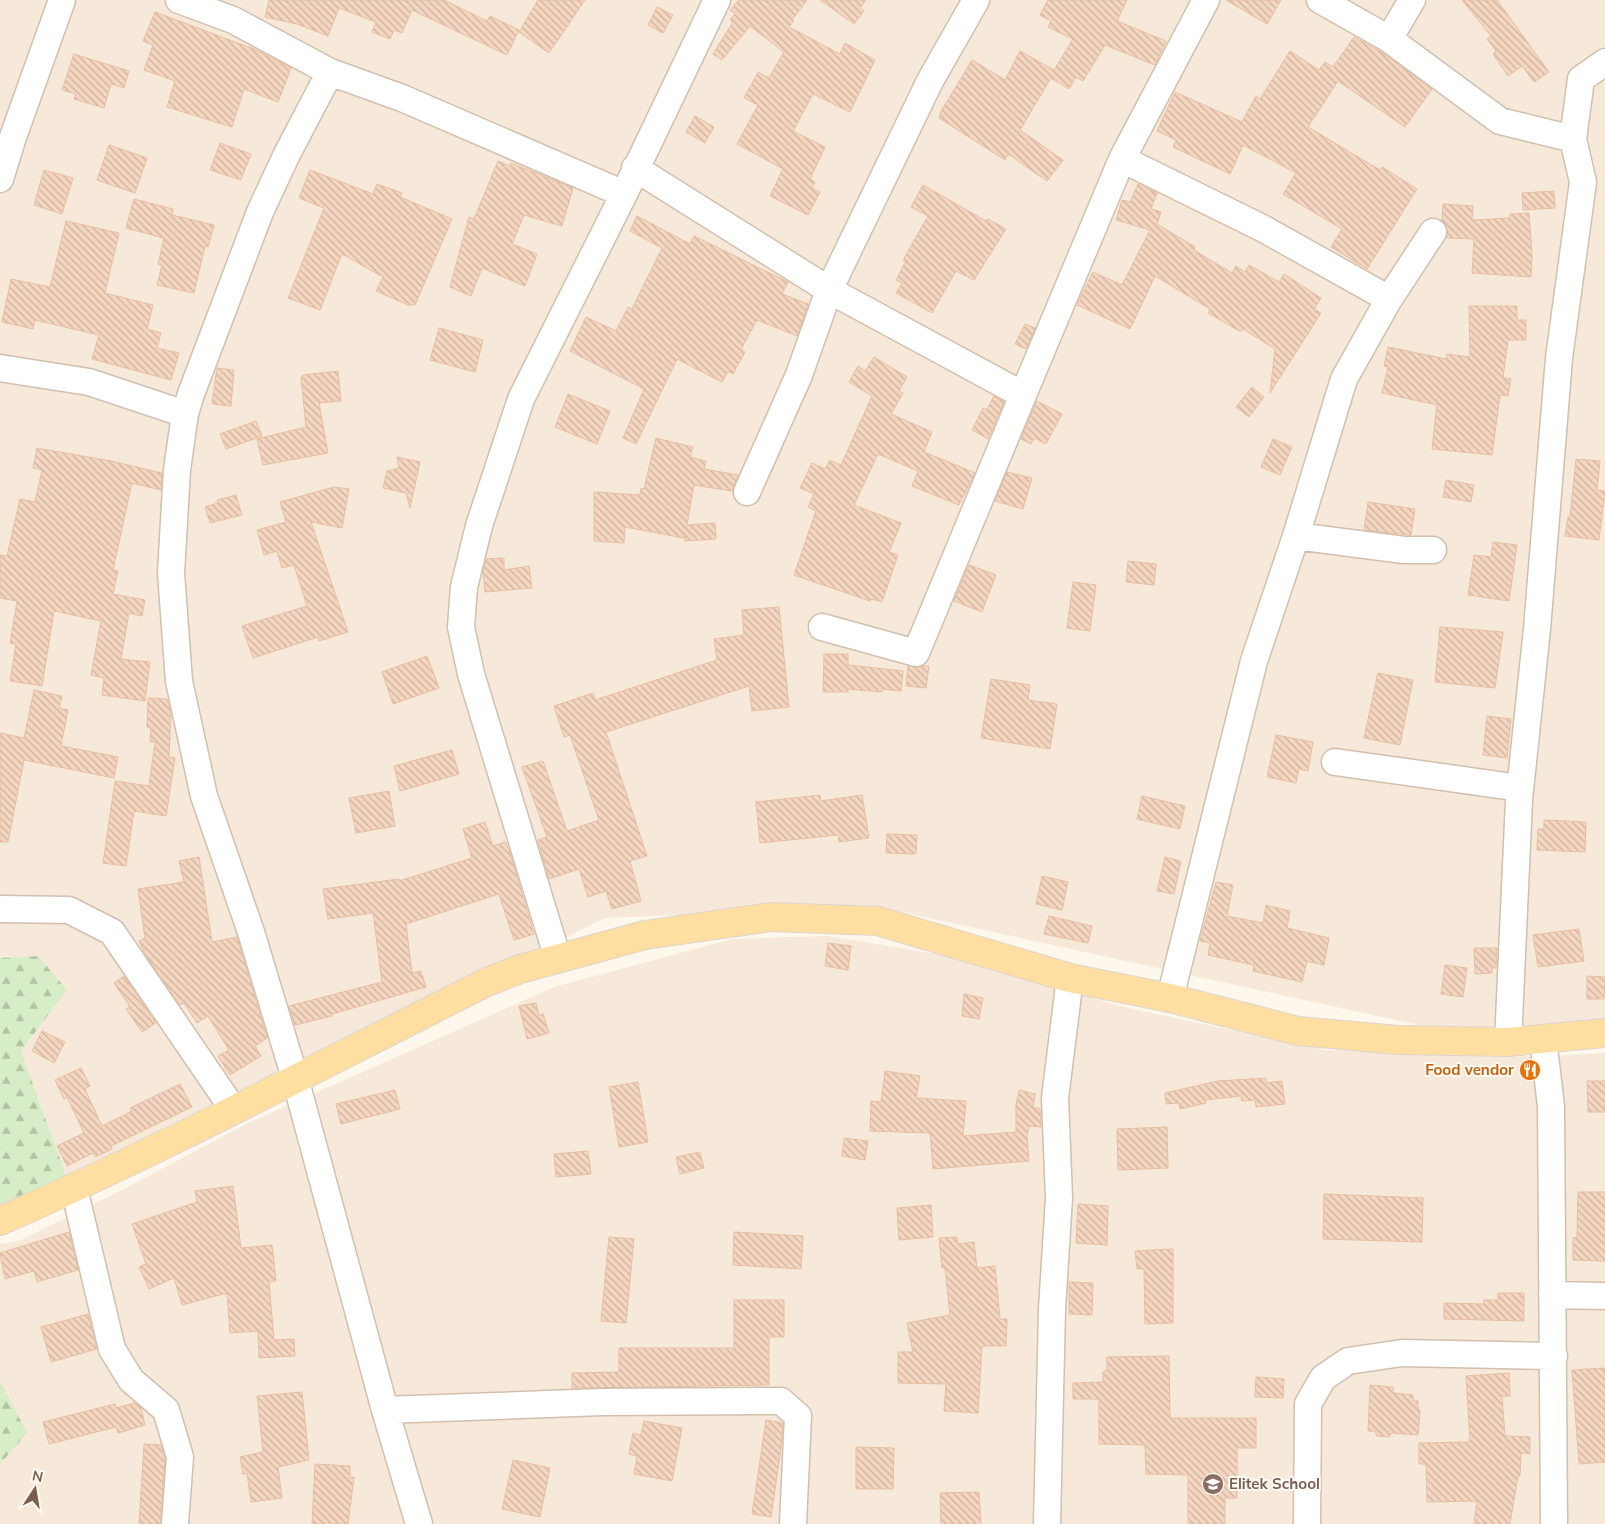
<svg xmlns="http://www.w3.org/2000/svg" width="1605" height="1524" font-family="Mulish,sans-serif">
  <defs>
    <pattern id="forest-firs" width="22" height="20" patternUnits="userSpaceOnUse" patternTransform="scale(1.25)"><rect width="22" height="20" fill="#d6edc7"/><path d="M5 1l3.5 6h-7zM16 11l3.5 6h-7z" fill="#b3c3a4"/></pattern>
    <pattern id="building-back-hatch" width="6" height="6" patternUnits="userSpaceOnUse" patternTransform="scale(1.25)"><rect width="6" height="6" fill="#f5d7c1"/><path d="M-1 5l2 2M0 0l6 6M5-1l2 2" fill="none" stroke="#cbb29f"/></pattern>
  </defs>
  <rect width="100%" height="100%" fill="#fef7eb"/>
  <path fill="#f6e9d9" d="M0,0H1605V1040L1483,1039L879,907L605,918L69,1184L21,1051L67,990L38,956L0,958Z
    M828,936L947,956L1124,1007L1325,1050L1535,1057L1605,1053V1524H0V1244L19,1241L120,1191L250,1122L554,987L732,939Z"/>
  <path fill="url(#forest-firs)" d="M38,956L67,990L21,1051L69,1184L0,1208V958Z
    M0,1381L27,1433L0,1464Z"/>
  <path fill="url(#building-back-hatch)" stroke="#e8bea0" d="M269,0H444L487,21L490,16L519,30L507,55L412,10L402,33L394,30L390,39L372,32L376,22L339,8L328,36L297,24L265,17Z
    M538,0H585L549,53L519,32Z
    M739,0H807L792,20L794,21L789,27L840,54L845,43L875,60L850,112L813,94L793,131L825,147L810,179L815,182L812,188L820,192L808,215L770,196L783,169L737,144L758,105L744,98L758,72L769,78L784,52L750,26L722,60L713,54L733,22L730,20L735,14L730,10Z
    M820,0H866L860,8L864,11L854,24Z
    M1048,0H1127L1117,21L1166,41L1155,65L1105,45L1083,81L1076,77L1069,89L1051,78L1020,130L1063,160L1047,181L1008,154L1005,160L939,118L941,113H940L972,60L1005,80L1020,51L1054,70L1073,39L1048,27L1051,21L1040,15Z
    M1226,0H1281L1267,24Z
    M1462,0H1497L1549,72L1534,82L1522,66L1508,76L1493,54L1496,51L1487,39L1491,36Z
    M657,7L673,15L663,33L648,25Z
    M155,12L254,49L291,68L278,102L244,89L232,127L167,107L175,81L144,70L153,45L143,41Z
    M1354,37L1381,52L1432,89L1405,127L1338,81L1308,127L1380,170L1382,167L1417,189L1367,269L1331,247L1342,229L1283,194L1296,173L1243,145L1230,174L1173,147L1176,140L1157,131L1175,92L1242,122L1256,96L1260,99L1290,51L1319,70L1325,62L1333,67Z
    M74,54L129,71L124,88L111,84L104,108L74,99L76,94L62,90Z
    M695,116L714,127L705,143L686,132Z
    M220,143L251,154L241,180L210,170Z
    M109,145L147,158L135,193L97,180Z
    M498,161L510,166L511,163L573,188L562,226L524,215L512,244L537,254L525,286L482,268L471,296L450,287L469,217L474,219Z
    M44,170L73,178L62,214L34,205Z
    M310,170L373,194L377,184L402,193L400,197L452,219L415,305H408L376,291L383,277L342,254L320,310L288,298L324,208L299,198Z
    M1138,184L1157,193L1151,209L1161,212L1157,224L1195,247L1194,250L1232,273L1236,266L1245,272L1249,265L1279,282L1284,274L1321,298L1314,309L1321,313L1270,393L1275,349L1243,329L1241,332L1208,313L1210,309L1155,276L1130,329L1077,305L1093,272L1122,285L1150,230L1116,220L1122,200L1130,202Z
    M923,185L986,221L988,219L1006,229L974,280L956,271L932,313L896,293L902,283L896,280L906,261L903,260L928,216L911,207Z
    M1554,191L1555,208L1523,210L1522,193Z
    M134,199L173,209L172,215L214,225L208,247L205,246L194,293L157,285L162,265L158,264L164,238L126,228Z
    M1443,204L1473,206L1472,220L1510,218V214L1529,213L1532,255L1531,277L1472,273L1474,239L1446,238L1447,226L1442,220Z
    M637,216L690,244L694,236L788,282L782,294L808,304L797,336L757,320L741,349L745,352L733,374L728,371L722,382L677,359L636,444L623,438L644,389L570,351L586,317L616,331L628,307L632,309L662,248L630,231Z
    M66,221L119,233L105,293L153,305L147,329L161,333L157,348L179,353L171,380L92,359L99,335L35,320L33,329L2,322L11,279L50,287Z
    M1469,306H1517V320H1526V340H1508L1503,378L1511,379L1508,396L1500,395L1492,455L1432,449L1437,405L1382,393L1388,367L1384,366L1388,347L1446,359L1447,354L1470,357Z
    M1025,324L1035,328L1026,349L1015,344Z
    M439,328L483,340L475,372L430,360Z
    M874,357L907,377L899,391L903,393L891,414L932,432L924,452L975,473L959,505L912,486L918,471L878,454L854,505L901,523L889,552L898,555L882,602L871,599L870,601L794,575L816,511L808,507L814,494L800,488L812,463L825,469L830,460L841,465L872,396L849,382L858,366L865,371Z
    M217,368L234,370L231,406L212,404Z
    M338,371L341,401L319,403L328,453L263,465L257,439L306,427L301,378L303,375Z
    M1252,387L1264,397L1249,417L1236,407Z
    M568,394L610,411L597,444L555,427Z
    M994,396L1004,402L988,439L972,430L983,408L987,410Z
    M1037,401L1062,414L1046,444L1034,438L1031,444L1021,439Z
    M256,421L262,436L226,449L220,434Z
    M656,438L693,447L690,457L706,461L704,469L738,475L732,491L694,485L687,525L715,523L716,539L685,541V535L684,538L625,527L624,543L594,541V492L640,495L641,488L644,489Z
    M1273,439L1292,447L1280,475L1261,467Z
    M37,448L111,461L162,473L161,490L132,483L113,570L118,571L113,594L145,600L142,616L129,613L121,659L150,662L145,701L102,695L104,678L91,675L101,621L54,611L42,686L10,681L16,644L10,643L17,601L0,598V555L7,556L20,499L35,502L42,470L33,468Z
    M397,457L420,462L410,508L406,493L383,488L387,471L399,468Z
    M1576,459L1600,461L1597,490L1605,491L1599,540L1565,536L1568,517H1570Z
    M1007,472L1032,478L1023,509L995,501Z
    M1446,480L1474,485L1471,502L1443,497Z
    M334,487L349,489L342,528L311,522L348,632L319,641L318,637L253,658L242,626L307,606L294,565L282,568L277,551L264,555L257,530L286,522L280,502Z
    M236,495L242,515L210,523L205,507L218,503L217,500Z
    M1368,502L1415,509L1411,535L1364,530Z
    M1493,542L1517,545L1509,601L1468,595L1474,555L1491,557Z
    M504,558V570L529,566L532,588L485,592L483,571L486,559Z
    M1128,561L1156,564L1154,585L1126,582Z
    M969,565L996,575L982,612L954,601Z
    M1073,582L1096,585L1090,631L1067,628Z
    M779,607L789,707L752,711L749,686L606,732L647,856L630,861L641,901L612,909L606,891L588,897L579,869L549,879L538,840L547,837L522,767L543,761L567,831L599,820L570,735L564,737L554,706L593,693L595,700L717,660L714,639L744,635L742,610Z
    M1440,627L1503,632L1495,688L1435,682Z
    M824,654H848V665L903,671L901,691L882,689V692L848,689V692H823Z
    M427,656L439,688L393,704L382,672Z
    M908,666H929L926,688L906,686Z
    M1378,673L1413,680L1400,745L1364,738Z
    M991,679L1030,685L1028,700L1057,704L1050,749L981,738Z
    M34,690L62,696L59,708L68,710L61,746L118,757L114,778L24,760L8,842H0V733L24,738Z
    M148,698L167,699L171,713L169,757L175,758L166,816L134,811L126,866L103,863L115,781L149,786L155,742H150L151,728L147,727Z
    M1487,716L1511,719L1507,758L1483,755Z
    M1276,735L1313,742L1308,771L1299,769L1296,783L1267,777Z
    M452,750L459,774L400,791L394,766Z
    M389,791L395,826L356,833L349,798Z
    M820,795L821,801L862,795L869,838L839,842L838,835L760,843L756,802Z
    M1142,796L1185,806L1180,829L1137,819Z
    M1544,820L1586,822L1585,852L1537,850L1538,829H1544Z
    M485,822L493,846L505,842L509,850L534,934L514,940L499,894L406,924L412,973L421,971L426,987L332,1014V1016L295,1025L289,1006L382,982L373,913L328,919L323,889L399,879V881L472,858L463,829Z
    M887,834L917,835L916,854L886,853Z
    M199,857L212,942L237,937L267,1038L255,1046L261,1056L230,1075L218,1056L229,1050L208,1016L197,1023L184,1003L180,1005L146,956L139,941L145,938L138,889L184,882L179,861Z
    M1165,857L1181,861L1174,894L1157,891Z
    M1042,876L1068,882L1062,910L1036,904Z
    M1216,882L1233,885L1227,916L1263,923L1266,905L1290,911L1287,928L1329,938L1324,965L1307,961L1302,982L1253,971L1254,965L1208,955L1210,943L1200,941Z
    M1049,916L1092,926L1088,943L1044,934Z
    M1579,929L1584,961L1538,967L1533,935Z
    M828,943L851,946L848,970L825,966Z
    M1474,948H1497L1496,968H1492V973L1475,974Z
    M1445,965L1467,968L1463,997L1441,994Z
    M124,976L156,1023L142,1032L126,1009L130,1007L114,983Z
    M1587,976L1605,977L1604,999H1587Z
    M964,994L983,998L979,1019L962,1016Z
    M536,1003L539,1016L543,1014L549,1033L527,1039L519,1006Z
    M42,1031L65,1042L54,1063L32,1051Z
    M81,1068L90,1086L85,1089L102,1126L132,1111L130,1108L180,1084L192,1107L111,1146L112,1149L95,1157L93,1153L67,1166L57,1146L84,1133L67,1097L64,1099L55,1080Z
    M885,1071L920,1076L916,1098L966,1101L963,1136L1016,1132V1105L1019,1090L1035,1094L1033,1107L1040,1109L1041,1127L1029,1126L1027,1136L1029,1161L933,1169L930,1133L870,1131L871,1101L881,1102Z
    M1266,1078V1083L1282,1081L1285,1104L1256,1107L1255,1100L1242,1101L1241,1096L1205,1100L1206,1103L1180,1109L1179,1103L1166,1104L1165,1093L1218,1081Z
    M1587,1081H1605V1112H1588Z
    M638,1082L648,1142L619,1147L609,1087Z
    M395,1090L400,1109L341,1124L336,1104Z
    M1167,1127L1168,1168L1118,1170L1117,1129Z
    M844,1138L868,1141L865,1160L842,1156Z
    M588,1151L591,1174L556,1177L554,1154Z
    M700,1152L704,1168L680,1174L676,1157Z
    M233,1186L241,1248L272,1245L276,1281L269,1282L274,1340L294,1339L295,1356L259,1358L258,1331L230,1333L227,1293L182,1305L174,1278L149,1289L139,1267L146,1264L132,1224L197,1202L195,1191Z
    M1578,1192H1605V1261L1573,1260V1238L1577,1237Z
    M1324,1194L1423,1198L1422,1242L1323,1239Z
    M1078,1204L1108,1206L1107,1245L1076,1243Z
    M931,1205L933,1237L899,1240L897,1208Z
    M69,1232L78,1270L37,1282L34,1271L5,1279L0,1253Z
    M734,1232L803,1236L801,1269L733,1265Z
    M609,1237L634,1239L626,1323L601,1321Z
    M957,1237L958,1244L974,1242L977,1268L995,1266L1000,1319H1007L1006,1346H982L978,1413L944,1411L946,1384L898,1383V1352H913L907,1323L950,1315L945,1268H942L939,1238Z
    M1173,1249V1323L1145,1324L1144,1269H1137L1135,1251Z
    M1069,1282L1093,1283L1092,1315L1069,1314Z
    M1498,1293H1524V1321L1444,1319V1303L1484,1304V1300H1498Z
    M734,1300H784V1337H769V1385L572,1388V1373L619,1372V1348H734Z
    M88,1314L97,1349L51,1362L41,1327Z
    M1169,1356L1170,1418H1256V1448H1237V1498H1225V1524H1188V1475L1146,1474L1145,1445L1099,1444V1399H1073V1383L1103,1382V1372L1107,1370V1357Z
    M1605,1368V1462L1579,1464L1572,1370Z
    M1509,1373L1510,1396H1502L1505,1436L1530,1437V1454L1521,1453L1520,1476H1518L1510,1524H1474L1477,1501L1427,1502L1426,1464H1419V1443L1470,1442L1466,1376Z
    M1256,1377L1284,1379L1283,1398L1255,1397Z
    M1370,1385L1393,1387V1393L1413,1395V1401H1418V1410H1420L1418,1435L1392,1433L1389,1437L1377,1436L1375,1431H1368Z
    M302,1392L309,1460L278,1467L282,1498L251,1502L247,1473L243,1474L240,1457L263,1452L257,1396Z
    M135,1403L141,1408L145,1425L118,1433L116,1427L49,1444L43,1422L115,1404L116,1408Z
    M766,1420L783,1423L781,1448L771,1517L752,1514Z
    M644,1421L682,1428L672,1481L634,1474L637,1456L629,1454L633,1433L641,1435Z
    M144,1444L161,1445L165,1459L160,1524H139Z
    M856,1447L894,1448L893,1489H856Z
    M513,1460L550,1468L540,1517L502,1509Z
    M315,1464L350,1466V1478L354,1477L348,1524H312Z
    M979,1492L981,1524H941L940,1493Z"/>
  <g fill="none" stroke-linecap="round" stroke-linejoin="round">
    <g stroke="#d2bfaf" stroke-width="29">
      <path id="minor" d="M179,0L233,20L330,72L402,98L624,194
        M1206,0L1122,159L1264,229L1389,299
        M1320,0L1389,39L1500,121L1573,139
        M1389,39L1412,0
        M330,72L286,156L260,212L191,394L185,414L177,470L171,573L179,681L204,796L251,932L295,1078L385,1410L419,1524
        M635,168L829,290L1023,395L916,653L822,627
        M0,179L13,137L62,0
        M0,368L89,382L185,414
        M1023,395L1122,159
        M747,492L799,375L829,290L930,81L976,0
        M1296,536L1404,550H1433
        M1335,762L1520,788
        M0,909L69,910L112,932L233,1109
        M558,959L471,674L461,627L464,587L479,526L521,399L624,194L717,0
        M1170,998L1254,661L1296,536L1344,379L1389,299L1433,232
        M1543,1039L1551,1106L1554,1524
        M1508,1042L1519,800L1537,629L1559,358L1583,182L1573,139L1581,79L1605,62
        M74,1188L112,1349L131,1380L166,1410L180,1457L175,1524
        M1552,1295L1605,1296
        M385,1410L602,1402L781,1401L798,1416L793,1524
        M1047,1524L1052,1309L1059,1198L1055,1098L1070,978
        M1307,1524L1308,1404L1323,1378L1348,1361L1402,1353L1554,1356"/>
    </g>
    <g stroke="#ddd5d0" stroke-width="30">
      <path id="major" d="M0,1221C166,1148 325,1063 487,982L520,969L645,935L771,917L878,921L1070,978L1170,998L1298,1031L1398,1040L1508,1042L1605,1033"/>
    </g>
    <use href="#minor" stroke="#fff" stroke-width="26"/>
    <use href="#major" stroke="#fedea1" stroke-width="28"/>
  </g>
  <defs>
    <g id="restaurant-disc" transform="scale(1.125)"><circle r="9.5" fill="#e8710a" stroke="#fffaf3"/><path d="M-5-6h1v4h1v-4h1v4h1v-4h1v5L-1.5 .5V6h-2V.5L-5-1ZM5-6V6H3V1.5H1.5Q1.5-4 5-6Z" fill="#fff"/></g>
    <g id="school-disc" transform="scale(1.125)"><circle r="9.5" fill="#8d6e63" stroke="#fffaf3"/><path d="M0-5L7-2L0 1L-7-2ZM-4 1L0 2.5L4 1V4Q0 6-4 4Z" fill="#fff"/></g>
  </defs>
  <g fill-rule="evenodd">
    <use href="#restaurant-disc" x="1530" y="1070"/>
    <use href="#school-disc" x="1213" y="1484"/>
  </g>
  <g text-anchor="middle" stroke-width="4" stroke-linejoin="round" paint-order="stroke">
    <g font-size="15" font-weight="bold" fill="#c56008" stroke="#fffaf3" text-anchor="end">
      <text x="1514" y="1075">Food vendor</text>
    </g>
    <g font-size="15" font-weight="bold" fill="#785e54" stroke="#fffaf3" text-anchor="start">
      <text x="1229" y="1489">Elitek School</text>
    </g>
  </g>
  <g transform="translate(35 1489) rotate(12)" stroke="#fffaf3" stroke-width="4" paint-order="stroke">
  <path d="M0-4L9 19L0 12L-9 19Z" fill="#7b5e4b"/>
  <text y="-8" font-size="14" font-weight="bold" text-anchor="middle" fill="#7b5e4b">N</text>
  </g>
</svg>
